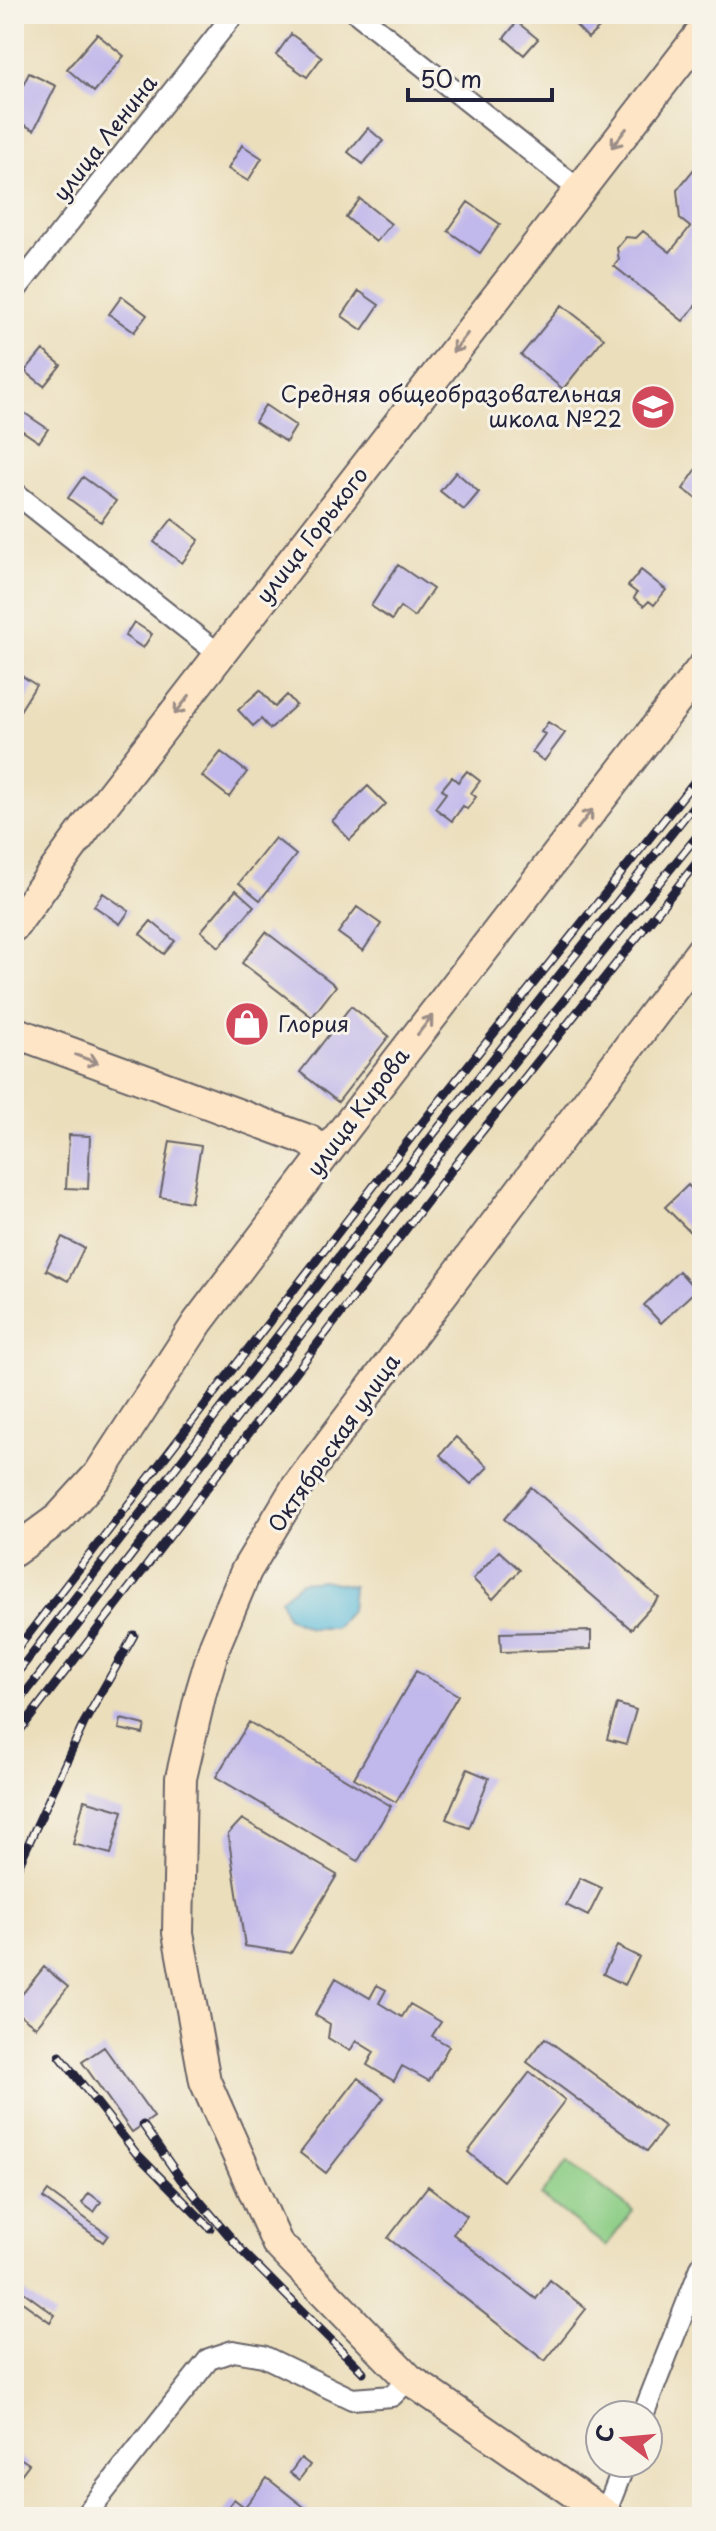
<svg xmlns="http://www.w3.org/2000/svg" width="716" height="2531" font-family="'Playpen Sans',sans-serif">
  <rect width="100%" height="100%" fill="#f7f3e8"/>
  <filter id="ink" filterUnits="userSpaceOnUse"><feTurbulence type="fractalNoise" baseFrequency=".0125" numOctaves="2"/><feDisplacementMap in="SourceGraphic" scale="16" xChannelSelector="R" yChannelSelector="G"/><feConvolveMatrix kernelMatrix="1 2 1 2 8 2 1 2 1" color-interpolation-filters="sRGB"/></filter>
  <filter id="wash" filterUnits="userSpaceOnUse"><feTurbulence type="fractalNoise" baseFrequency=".006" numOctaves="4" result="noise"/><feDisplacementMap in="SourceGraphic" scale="32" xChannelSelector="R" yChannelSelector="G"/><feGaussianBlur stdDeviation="1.8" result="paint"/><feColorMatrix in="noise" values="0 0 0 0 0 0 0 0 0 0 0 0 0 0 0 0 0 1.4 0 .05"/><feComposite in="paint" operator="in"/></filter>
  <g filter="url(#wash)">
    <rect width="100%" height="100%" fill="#ebdebb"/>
    <path fill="#8ccd85" stroke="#577860" stroke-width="2" d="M568,2161L633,2211L606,2246L541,2196Z"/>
    <path fill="#5bbbda" stroke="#3e6e8a" stroke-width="2" d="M322,1580L353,1586L351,1610L335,1628H309L286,1616L280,1599L301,1582Z"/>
    <g id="blocks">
      <path fill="#c1b8eb" d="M578,14H607L610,18L588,38L571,20Z
        M517,22L538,39L524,55L504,38Z
        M97,34L124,56L94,92L67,69Z
        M291,34L322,57L307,77L276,55Z
        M29,73L56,86L34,130L14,120V104Z
        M368,128L383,141L363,164L348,152Z
        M242,145L262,158L248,181L228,169Z
        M702,159V297L683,321L614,266L619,260L617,248L626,237L636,238L643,231L670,252L690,227L680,219L677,190Z
        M360,199L391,224L376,242L346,217Z
        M468,202L500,224L480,253L448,231Z
        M359,291L379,305L362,330L342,316Z
        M122,296L147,315L134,332L109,314Z
        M562,305L604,338L563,389L521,355Z
        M43,350L61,365L44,386L25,371Z
        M265,405L296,426L286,442L255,422Z
        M20,410L48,429L39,442L14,425V418Z
        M702,461V502L683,489Z
        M456,472L479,492L464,510L440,491Z
        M83,477L116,501L101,522L68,498Z
        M172,519L199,540L182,563L154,542Z
        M398,565L433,589L414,617L400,607L392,620L371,606Z
        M641,570L666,590L654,605L649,601L644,606L634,598L637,593L628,586Z
        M134,622L152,634L143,648L125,636Z
        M14,671L36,685L18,714L14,711Z
        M260,690L275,707L287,695L296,705L270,729L261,719L253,726L238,710Z
        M548,722L565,733L544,761L532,752L545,734L541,732Z
        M221,752L247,772L229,797L202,776Z
        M467,771L480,781L471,793L476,797L467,809L463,806L452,821L435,808L446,793L442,789L452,777L458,782Z
        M368,786L386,804L350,840L332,821Z
        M275,838L296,855L260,900L239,883Z
        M236,890L254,906L219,947L201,931Z
        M103,893L129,911L120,924L94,906Z
        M357,907L381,924L363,951L338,933Z
        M151,921L175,941L164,954L140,934Z
        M266,932L336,986L312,1017L242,963Z
        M351,1006L389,1036L338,1102L300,1072Z
        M69,1135L90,1136L88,1189L66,1188Z
        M170,1141L201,1146L191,1202L160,1197Z
        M688,1185L702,1200V1221L690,1232L665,1207Z
        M62,1237L84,1248L68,1281L46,1270Z
        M679,1271L696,1290L661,1323L644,1305Z
        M456,1437L488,1467L471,1484L440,1455Z
        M531,1487L659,1598L631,1629L504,1519Z
        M499,1551L520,1570L493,1599L473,1579Z
        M591,1631V1649L501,1652L500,1633Z
        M416,1671L458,1695L396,1802L354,1778Z
        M617,1704L636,1710L626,1744L607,1739Z
        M121,1719L145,1725L143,1734L119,1729Z
        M249,1722L391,1806L358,1861L216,1777Z
        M467,1769L489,1778L469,1828L446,1819Z
        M84,1800L123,1811L111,1854L73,1844Z
        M242,1819L337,1875L291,1953L245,1946L228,1834Z
        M580,1878L602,1888L588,1916L566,1905Z
        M617,1946L639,1957L625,1985L603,1974Z
        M44,1967L68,1987L36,2027L14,2010V2004Z
        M336,1978L370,1998L377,1985L386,1990L379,2003L402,2017L410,2004L441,2022L432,2036L449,2046L429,2081L402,2066L394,2081L367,2065L374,2052L356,2041L350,2051L328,2038L330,2024L315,2015Z
        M545,2038L665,2127L647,2151L527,2062Z
        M104,2047L154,2117L132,2132L82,2062Z
        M530,2072L565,2100L503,2181L468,2152Z
        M358,2078L384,2098L326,2173L300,2153Z
        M428,2186L467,2216L453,2234L536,2299L550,2280L586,2309L545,2361L388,2238Z
        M48,2191L108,2235L103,2242L43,2198Z
        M89,2193L101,2202L94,2212L82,2203Z
        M14,2285L55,2315L50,2322L14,2296Z
        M14,2454L29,2464L14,2484Z
        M301,2458L310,2465L299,2480L290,2473Z
        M267,2478L317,2517H237Z
        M234,2499L243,2506L234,2517H228L223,2513Z"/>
    </g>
  </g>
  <g filter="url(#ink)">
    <use href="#blocks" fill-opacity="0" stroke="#686468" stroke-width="2"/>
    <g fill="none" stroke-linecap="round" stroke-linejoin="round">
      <g stroke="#686468" stroke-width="24">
        <path id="street" d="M358,14L578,189
          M14,292L234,14
          M14,492L220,655
          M643,2415L702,2265
          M605,2514L625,2463
          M84,2517L209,2359L233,2351L263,2356L352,2399L392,2396L409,2379"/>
      </g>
      <g stroke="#686468" stroke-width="34">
        <path id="secondary" d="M14,926L87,826L702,32
          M14,1032L308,1140L326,1153
          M14,1551L59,1518L99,1474L198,1322L326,1153L702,668
          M609,2517L409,2379L277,2243L205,2081L178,1933L181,1778L201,1692L215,1645L246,1571L296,1488L702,950"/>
      </g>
      <use href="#street" stroke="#fff" stroke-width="20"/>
      <use href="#secondary" stroke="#fee5c5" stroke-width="30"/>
      <g stroke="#22223b" stroke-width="9">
        <path id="rail" d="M14,1653L423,1122L702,772
          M14,1677L432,1136L702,795
          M14,1708L449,1142L702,830
          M14,1738L463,1155L702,856
          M14,1875L84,1723L134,1635
          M60,2056L136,2153L210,2228
          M143,2125L180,2178L243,2252L363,2372"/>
      </g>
      <use href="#rail" stroke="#f7f3e8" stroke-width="6" stroke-dasharray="18" stroke-linecap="butt"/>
    </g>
    <defs><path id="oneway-shaft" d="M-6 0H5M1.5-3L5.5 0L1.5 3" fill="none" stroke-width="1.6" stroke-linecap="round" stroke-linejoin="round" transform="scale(2)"/></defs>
    <g stroke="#9b8d87">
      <use href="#oneway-shaft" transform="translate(619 138) rotate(128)"/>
      <use href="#oneway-shaft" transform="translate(460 343) rotate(128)"/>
      <use href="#oneway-shaft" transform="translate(182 705) rotate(128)"/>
      <use href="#oneway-shaft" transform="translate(585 819) rotate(-52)"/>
      <use href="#oneway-shaft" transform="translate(425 1025) rotate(-52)"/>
      <use href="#oneway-shaft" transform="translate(87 1059) rotate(20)"/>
    </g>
  </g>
  <defs>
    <g id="school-disc" transform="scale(2.3)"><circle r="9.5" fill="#d1495b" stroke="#f7f3e8"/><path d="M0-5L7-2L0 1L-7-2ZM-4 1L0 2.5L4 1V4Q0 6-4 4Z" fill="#fff"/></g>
    <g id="shop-disc" transform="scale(2.3)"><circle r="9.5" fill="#d1495b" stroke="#f7f3e8"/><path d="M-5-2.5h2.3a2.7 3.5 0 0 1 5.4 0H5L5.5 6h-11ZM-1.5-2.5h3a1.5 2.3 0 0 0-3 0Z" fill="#fff"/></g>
  </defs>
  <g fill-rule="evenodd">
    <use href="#school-disc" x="653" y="407"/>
    <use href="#shop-disc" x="247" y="1024"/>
  </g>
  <g text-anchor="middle" stroke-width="6" stroke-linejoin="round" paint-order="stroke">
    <g font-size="22" fill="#22223b" stroke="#f7f3e8">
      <text transform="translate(105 138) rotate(-52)" y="8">улица Ленина</text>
      <text transform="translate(312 535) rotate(-52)" y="8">улица Горького</text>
      <text transform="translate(358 1112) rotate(-53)" y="8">улица Кирова</text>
      <text transform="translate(334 1443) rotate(-55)" y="8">Октябрьская улица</text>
    </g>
    <g font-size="22" fill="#22223b" stroke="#f7f3e8" text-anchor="end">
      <text x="622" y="402">Средняя общеобразовательная<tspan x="622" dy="25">школа №22</tspan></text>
      <text x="278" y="1032" text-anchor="start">Глория</text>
    </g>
  </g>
  <rect width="716" height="2531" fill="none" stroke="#f7f3e8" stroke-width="48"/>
  <g transform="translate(624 2439) rotate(286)"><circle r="38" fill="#f7f3e8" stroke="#a29fa3" stroke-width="2"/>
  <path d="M0-6L14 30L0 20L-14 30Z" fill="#d1495b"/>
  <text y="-12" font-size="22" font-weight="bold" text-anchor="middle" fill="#22223b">С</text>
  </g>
  <path d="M408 88v12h144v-12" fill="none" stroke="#22223b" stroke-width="4"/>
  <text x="420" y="88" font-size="24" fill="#22223b" stroke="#f7f3e8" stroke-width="6" paint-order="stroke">50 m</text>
</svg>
